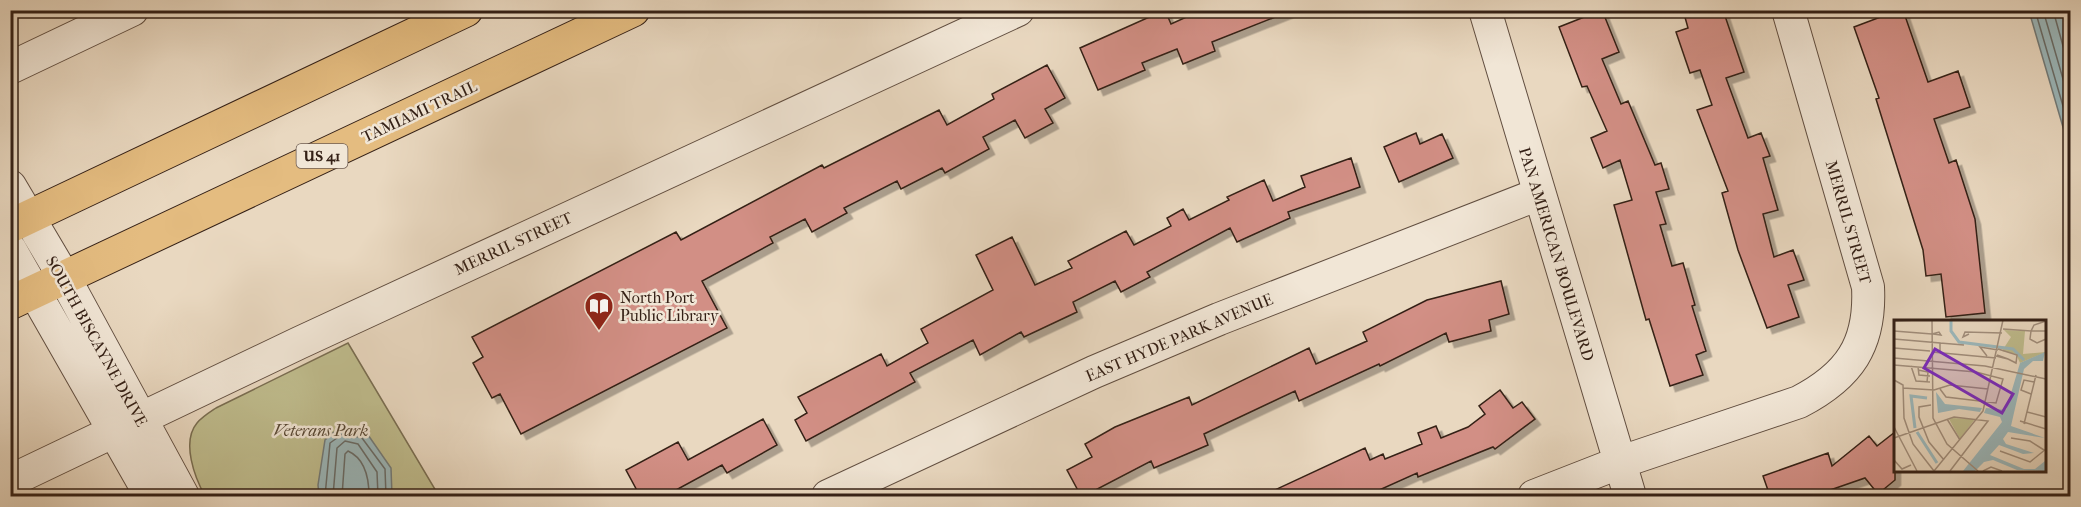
<svg xmlns="http://www.w3.org/2000/svg" width="2081" height="507" font-family="'IM FELL French Canon',serif">
  <defs>
    <filter id="shadow"><feDropShadow dx="5.5" dy="5.5" stdDeviation="0" flood-color="#0004"/></filter>
  </defs>
  <rect width="100%" height="100%" fill="#e9d8c0"/>
  <filter id="stains"><feTurbulence type="fractalNoise" baseFrequency=".00333" numOctaves="4"/><feColorMatrix values="0 0 0 0 .2 0 0 0 0 .09 0 0 0 0 .02 0 0 0 .5 -.17"/></filter>
  <radialGradient id="worn" r=".72"><stop offset=".6" stop-color="#630" stop-opacity="0"/><stop offset="1" stop-color="#630" stop-opacity=".3"/></radialGradient>
  <path fill="#bfbc8d" stroke="#7a6e52" stroke-width="1.5" d="M348,343L439,496H205C195,478 181,442 197,423C202,417 210,412 216,408Z"/>
  <path fill="#9bb8bc" stroke="#727b7a" stroke-width="1.5" d="M2029,11H2070V151Z
    M341,426L366,432L391,468L392,496H319L318,485L325,440Z"/>
  <g fill="none" stroke-linecap="round" stroke-linejoin="round">
    <path stroke="#686c69" stroke-width="1.5" d="M2035,10L2070,130
      M2043,10L2070,103
      M2053,10L2070,71
      M325,496L330,443L344,433L362,438L385,469L386,496
      M333,496L337,448L345,441L358,444L377,472L378,496
      M342,496L345,454L348,451C366,459 369,480 369,496"/>
  </g>
  <path fill="#d28f85" stroke="#342016" stroke-width="1.5" filter="url(#shadow)" d="M1165,10L1171,24L1202,10L1288,12L1212,42L1215,51L1183,64L1177,49L1142,63L1145,70L1098,90L1080,48Z
    M1602,10L1619,52L1602,59L1621,104L1628,101L1655,165L1661,163L1669,189L1656,192L1666,224L1660,225L1672,266L1683,263L1695,305L1692,306L1706,351L1696,355L1703,375L1670,386L1649,319L1646,320L1614,205L1632,200L1620,160L1603,168L1591,138L1607,131L1587,86L1582,87L1559,27Z
    M1683,10H1723L1744,72L1726,78L1748,138L1761,133L1770,156L1763,158L1778,210L1763,214L1774,257L1793,250L1804,280L1788,285L1799,317L1767,328L1738,250L1722,193L1728,191L1697,110L1712,105L1700,70L1690,73L1676,32L1688,28Z
    M1899,10H1903L1928,82L1958,71L1970,107L1934,119L1949,163L1956,160L1975,219L1985,313L1946,317L1941,274L1926,276L1923,250L1876,99L1879,98L1854,27Z
    M1047,65L1065,98L1045,109L1053,123L1025,138L1015,120L983,137L989,149L945,173L942,168L901,189L897,181L844,208L847,213L812,232L805,219L770,237L773,243L702,281L727,328L521,434L500,394L492,398L473,363L483,357L472,337L676,232L681,240L822,165L824,168L939,110L947,125L994,99L992,94Z
    M1416,133L1420,144L1442,134L1453,158L1399,182L1384,147Z
    M1351,158L1360,187L1288,212L1290,218L1237,242L1230,228L1147,272L1150,277L1121,292L1115,281L1073,302L1077,312L1024,337L1021,332L980,355L973,340L910,373L915,382L806,441L795,420L807,413L798,397L881,354L887,366L928,343L921,329L993,290L976,255L1012,237L1035,285L1072,268L1068,261L1126,231L1134,245L1171,226L1167,218L1183,209L1189,220L1229,200L1227,197L1264,180L1273,201L1305,187L1301,176Z
    M1501,281L1509,314L1489,320L1491,331L1449,342L1446,333L1380,366L1379,364L1299,401L1295,391L1204,434L1208,445L1154,468L1151,461L1084,496H1081L1067,470L1092,457L1085,444L1115,427L1189,397L1192,405L1309,348L1316,364L1367,341L1363,332L1427,300Z
    M1500,390L1513,408L1522,402L1535,419L1495,449L1493,447L1418,477L1417,473L1366,496H1262L1365,448L1370,460L1383,454L1385,459L1422,444L1418,433L1436,426L1441,438L1468,427L1485,414L1479,406Z
    M763,419L777,445L727,473L722,465L665,496H640L626,470L678,442L688,460Z
    M1895,432V480L1878,494L1865,478L1813,496H1770L1763,476L1828,453L1832,466L1869,436L1877,446Z"/>
  <g fill="none" stroke-linecap="round" stroke-linejoin="round">
    <g stroke="#614e40" stroke-width="34">
      <path id="minor" d="M1485,10L1630,496
        M10,68L132,10
        M10,186L64,277L183,496
        M10,249L151,496
        M10,481L299,343L1018,10
        M828,496L1094,372L1219,319L1539,194
        M1534,496L1621,462L1799,402C1849,376 1871,345 1868,287L1788,10"/>
    </g>
    <g stroke="#342016" stroke-width="35">
      <path id="major" d="M10,226L466,10
        M10,303L633,10"/>
    </g>
    <use href="#minor" stroke="#f1e6d6" stroke-width="32"/>
    <use href="#major" stroke="#e4bc80" stroke-width="33"/>
  </g>
  <defs>
    <g id="library-pin" transform="scale(1.5)"><path d="M0 17L-7.5 6A9.5 9.5 0 1 1 7.5 6Z" fill="#8f2418" stroke="#f1e6d6"/><path d="M-6-4Q-3-5.5-.7-3.5V5Q-3 3-6 4ZM6-4Q3-5.5 .7-3.5V5Q3 3 6 4Z" fill="#fff"/></g>
  </defs>
  <g fill-rule="evenodd">
    <use href="#library-pin" x="599" y="306"/>
  </g>
  <g text-anchor="middle" stroke-width="5" stroke-linejoin="round" paint-order="stroke">
    <rect fill="#f1e6d6" stroke="#6d5b50" stroke-width="1.5" x="296.5" y="144" width="51" height="24" rx="4.5"/>
    <g font-size="15" font-weight="bold" fill="#342016">
      <text x="322" y="161">US 41</text>
    </g>
    <g font-size="16" fill="#342016" stroke="#f1e6d6">
      <text transform="translate(419 111) rotate(-25)" y="6">TAMIAMI TRAIL</text>
      <text transform="translate(1849 222) rotate(74)" y="6">MERRIL STREET</text>
      <text transform="translate(513 243) rotate(-25)" y="6">MERRIL STREET</text>
      <text transform="translate(1557 254) rotate(73)" y="6">PAN AMERICAN BOULEVARD</text>
      <text transform="translate(1179 337) rotate(-23)" y="6">EAST HYDE PARK AVENUE</text>
      <text transform="translate(97 341) rotate(61)" y="6">SOUTH BISCAYNE DRIVE</text>
    </g>
    <g font-size="16" fill="#342016" stroke="#f1e6d6" text-anchor="start">
      <text x="620" y="303">North Port<tspan x="620" dy="18">Public Library</tspan></text>
    </g>
    <g font-size="16" font-style="italic" fill="#574734" stroke="#f1e6d6">
      <text x="321" y="436">Veterans Park</text>
    </g>
  </g>
  <g transform="translate(1894 320)">
    <rect width="152" height="152" fill="#e9d8c0"/>
    <path d="M110,10L131,11L129,34L152,32L126,43L122,34L108,31L117,17ZM55,99L58,98L81,99L66,119Z" fill="#bfbc8d"/>
    <path d="M151,32L149,41H139L130,49L117,106L151,118L114,112L109,119L112,124L140,133L129,134L105,125L96,135L130,149H141L151,141V151L123,150L99,140L90,142L81,151H69L108,102L106,97L90,93L92,88L112,90L126,43ZM42,72L51,84L88,88L86,92L65,89L44,93Z" fill="#9bb8bc"/>
    <path fill="none" stroke="#9bb8bc" stroke-width="3" d="M57,0V11L65,22L119,29L130,40M21,108L17,76L33,78M23,112L43,143"/>
    <path fill="none" stroke="#a18e7c" stroke-width="1.5" d="M38,0L39,98L53,124L84,151M0,1L24,0M109,9L137,11L140,5L152,1M0,11L38,14M152,11H137L136,19L143,23L152,19M38,14L45,12L47,15L39,14M75,14L69,17L71,12L108,13M0,19L46,23V32M46,23L70,25M0,28L36,31M104,29L123,35L122,43L114,39M38,32L102,38M93,36L86,27L104,30M102,36L114,39L103,35M0,38L91,46L152,59M0,45L82,52L109,59L102,83L52,77L46,69M17,46L22,61L36,62M24,47L25,55L36,56M24,50L34,52L33,62M0,60L9,65L10,98L19,124L40,151M9,68L40,70L56,65L94,69M137,74L127,70L130,60L140,62M37,85L25,87V97L35,122L50,140M133,92L152,97M53,99L66,120M126,101L152,109M130,104L142,55M0,107L23,151M0,118L60,97L94,101L56,151M117,118L136,121L150,130M106,131L136,142L152,129M0,140L8,149L17,145M40,151L89,91L109,0M89,151L97,147L108,151"/>
    <path fill="#7b2cbf" fill-opacity="0.15" stroke="#7b2cbf" stroke-width="3" d="M41,29L119,74L108,93L30,48Z"/>
    <rect width="152" height="152" fill="none" stroke="#342016" stroke-width="3"/>
  </g>
  <rect width="2081" height="507" fill="none" stroke="#e9d8c0" stroke-width="36"/>
  <rect x="12" y="12" width="2057" height="483" fill="none" stroke="#342016" stroke-width="3"/>
  <rect x="18" y="18" width="2045" height="471" fill="none" stroke="#342016" stroke-width="1.5"/>
  <rect width="100%" height="100%" filter="url(#stains)"/>
  <rect width="100%" height="100%" fill="url(#worn)"/>
</svg>
